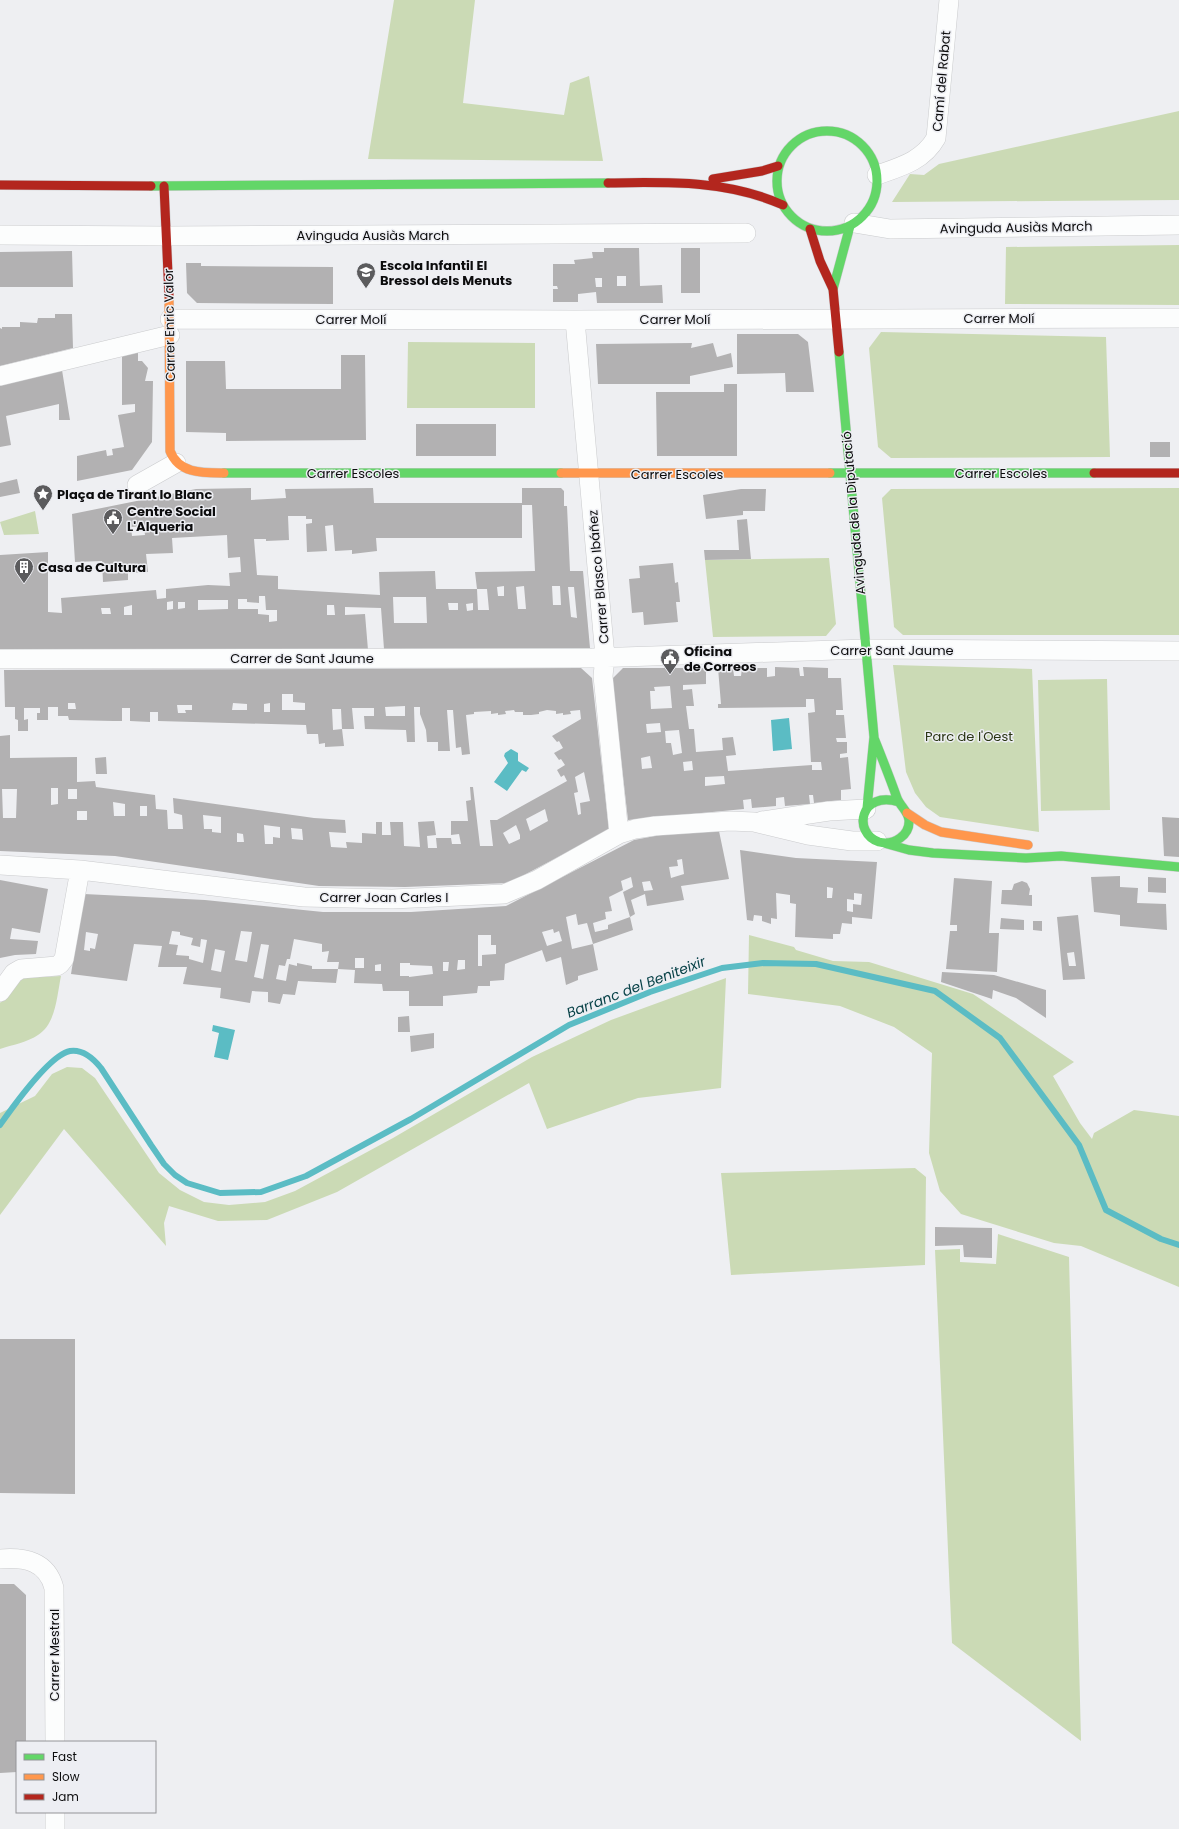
<svg xmlns="http://www.w3.org/2000/svg" width="1179" height="1829" font-family="Poppins,sans-serif">
  <rect width="100%" height="100%" fill="#eeeff2"/>
  <path fill="#cbdab5" d="M394,0H475L463,103L564,115L570,83L589,76L603,161L368,159Z
    M1179,111V200L892,202L910,174L924,175L939,164Z
    M1179,245V305L1005,304L1006,247Z
    M881,332L1106,337L1110,457L891,458L878,447L869,348Z
    M408,342L535,343V408H407Z
    M1179,488V635H903L894,627L882,498L891,489Z
    M35,511L39,534L4,535L0,522Z
    M829,558L836,624L826,636L713,637L705,560Z
    M893,665L1032,669L1039,832L940,817L926,807L915,793L906,772Z
    M1107,679L1110,810L1041,811L1038,680Z
    M749,935L794,947L796,950L833,961L869,962L973,994L1074,1062L1053,1076L1080,1123L1092,1139L1094,1133L1134,1110L1179,1116V1287L1081,1246L1054,1243L961,1214L940,1191L929,1153L932,1053L894,1027L840,1006L748,994Z
    M61,976C57,995 56,1024 38,1035C28,1042 12,1045 0,1049V1003L18,978Z
    M726,978L721,1088L638,1098L547,1129L529,1083L337,1192L267,1220L218,1221L169,1206L164,1223L166,1246L64,1129L0,1215V1113L35,1096L52,1074L67,1067L82,1068L95,1078L159,1173L180,1190L204,1202L229,1205L265,1202L295,1191L393,1138L532,1057L611,1020Z
    M915,1168L926,1177L925,1265L731,1275L721,1173Z
    M998,1234L1069,1257L1081,1741L952,1643L935,1250L960,1249V1262L996,1264Z"/>
  <path fill="#5bbcc4" d="M789,718L792,749L773,751L771,720Z
    M511,749L518,753V761L529,768L526,772L522,770L507,791L494,782L508,763L504,756L505,753Z
    M213,1025L235,1030L228,1060L214,1057L219,1033L212,1031Z"/>
  <g fill="none" stroke-linecap="round" stroke-linejoin="round">
    <path stroke="#5bbcc4" stroke-width="6" d="M0,1125C12,1108 49,1055 70,1051C83,1049 93,1058 101,1068L151,1145L164,1164L175,1175L187,1183L220,1193L261,1192L306,1176L411,1119L569,1025L650,992L722,968L763,963L816,964L935,991L1000,1038L1079,1145L1106,1210L1161,1239L1179,1245"/>
  </g>
  <path fill="#b2b1b2" fill-rule="evenodd" d="M604,248H639L640,286L662,285L663,303H597L596,292L578,294V302H553V289H558L557,286H553V264H575L574,260L593,258L592,252H604ZM617,276H626V286H617ZM595,278H602V287H596Z
    M681,248H700V293H681Z
    M72,251L73,287H0V252Z
    M186,263H201V266L333,267V304L197,303L187,293Z
    M55,314H72L73,348L0,366V328L2,329V327H20V322L37,323L38,318H55Z
    M737,334H798L808,342L814,392H786L785,373L737,374Z
    M692,343L691,348L713,343L717,357L731,353L733,367L690,376V384H598L596,344Z
    M138,352V361H142L148,368L145,381H153L152,442L132,470L77,481V456L106,450L107,456L113,455L112,449L124,447L118,415L135,412V404L122,405V356Z
    M341,355H365L366,440L226,441V433L186,432V361H225L226,389H341Z
    M62,370L70,420H59V404L6,416L11,445L0,447V385Z
    M724,384H737V456H657L656,392H724Z
    M416,424H496V456H416Z
    M1150,442H1170V457H1150Z
    M17,479L20,493L0,497V483Z
    M251,488V500L286,498L285,489L373,488L374,503H522V488H561L564,491V506H567L570,571H583L590,648L384,649L381,608L345,607V615L365,614L368,650L0,649V555L48,552V612L62,613L61,598L156,590L157,599L166,598V589L208,585L230,586L229,573L241,572L240,557L228,558L227,535L172,538L173,553L146,554L148,572L128,573V580L103,582L102,561L75,562L72,514L196,489ZM522,505H532L535,571L475,572L477,589H436L435,571L379,572L380,595L278,589V576L257,575L254,539H266V541L289,540L288,516H306V519H312V523L306,524L307,552L327,551L325,526L333,525L335,551L352,550V554L377,551L376,538H522ZM144,526L145,535L132,536L131,527ZM504,586V596H498L497,587ZM524,586L526,609H518L516,587ZM552,586H560L561,605H553ZM568,587H574L577,618L571,617ZM477,589H487L489,610H478ZM259,596H265L266,610H277V621L269,622V615L258,614V609H238V599H247V602L259,603ZM393,597H426L427,623H394ZM198,600H228V609L198,610ZM173,601V609L167,610V602ZM178,602H185V608L178,609ZM448,603H458V610H449ZM473,603V610L467,611L466,604ZM132,605V615H124V607ZM327,605H334L335,615H327ZM101,608H110L111,614H102Z
    M741,489H766L765,511H743V515L706,519L703,495Z
    M747,519L751,559L705,560L704,550H739L737,520Z
    M673,563L675,583L678,582L680,602H676L678,622L644,625L643,612L632,613L629,579L640,578L639,566Z
    M775,667L799,668L800,676H804L803,667L828,668V678H841L843,710H836V715H844L846,738H836L837,742H847V753L840,754V758L848,757L851,789L841,790V800L814,803L813,795H809L810,804L785,806L784,797L776,798V806L752,808L751,799L743,800L744,809L628,820L612,679L623,668H706V684L683,685V690L692,689L694,706H686L689,729H694L696,752L723,750L722,738L733,737L736,755L726,756L728,771L812,765V770H822L821,762H811L808,713L815,712L814,699H806V707L718,708V704H721L718,668H733L734,676H741L742,668H767V677L775,676ZM670,686L672,708L651,709L650,691H655L654,687ZM660,723L661,732L647,733L646,724ZM679,730L682,753L673,755L671,743H666L665,731ZM650,756L652,768L642,769L641,758ZM692,761L693,770L684,771L683,762ZM724,776L725,784L705,786V777Z
    M581,668L592,678L609,830L509,883L405,887L319,886L115,856L0,851V736L10,735V758L77,757V782L95,781L96,787L155,795L156,809L167,810L168,829H183L182,815L174,813L173,798L314,818L345,820L346,833L329,832L331,847L347,848L346,842L362,843V833L376,834V822H382V835H391L390,822H403L404,846L420,847L418,822L434,821L436,835L427,836L428,848H437L436,838H451L452,844H461L459,834L451,835V821H468L466,801L471,800L470,787H473L480,846H493L490,820H497L567,781L564,775L561,777L557,770L565,765L561,759L559,760L554,753L563,748L559,741L557,742L552,736L581,719L580,710L570,711L571,714L563,715V713L556,714V711L547,710L539,712V714L531,715H523V712H515L514,710L505,711L506,714L498,715V713L491,714V711L474,712V714L466,715L470,754L462,755L461,747L456,748L453,710H447L450,751H438V742H427L426,730L420,714V707H414L415,742H407L406,730L365,729L364,716H374V708H352L354,729H342L341,709H332L333,730L342,729L344,746L325,747V743L319,744L318,734H307L306,725L158,721V712H150V722L130,721V708H122V721H113L69,720L68,716H58V707H48V720H37V713H40V708H24V720L28,719V731H18V720L15,719V707H5L4,670ZM282,694H293V702L305,703V710H282ZM68,703H75L76,709H68ZM233,703L247,704V710H232ZM270,703V712H264V704ZM177,705H192V710H185L186,713H178ZM405,706V716H386L385,707ZM584,772L590,801L580,803L581,814L578,815L574,793L578,792L575,777ZM51,788H58V804L51,805ZM2,789H17L16,818H3ZM68,789H77V799H68ZM113,802L125,804V816H114ZM140,806H147V816H140ZM545,809L548,821L530,831L526,819ZM77,811H87V820H77ZM203,815L221,817V833L212,832V829H204ZM264,825L280,827V838L273,837V844H265ZM516,825L520,835V839L509,844L503,833ZM291,828L302,829L303,840L292,839ZM237,833L243,834L244,842H237Z
    M106,757L107,774H96L95,758Z
    M1162,817L1179,818V857L1164,856Z
    M686,830L719,831L729,879L681,886L684,900L647,906L645,894L631,900L635,914L630,917L623,892L633,887L631,877L621,881L623,890L609,897L612,911L605,912L606,919L593,923L595,932L608,929V925L630,917L633,930L593,944L587,923L578,925L576,914L566,917L572,949L593,944L598,970L578,976V980L566,985L561,957L546,962L542,950L505,964L504,980L490,981V986H478L477,993L443,996V1006H409V991H383L382,984L354,983L355,970L338,969L339,962H327L329,951L322,952V944L294,939L290,959H287L285,966L279,965L276,979L286,981L289,964L297,966V963L312,966V969H338L336,983L298,981L295,995L283,994L280,1004L268,1002V992L252,991L250,1003L220,998L221,988L183,984L187,967H158L162,946L134,944L127,981L71,974L84,894L205,900L323,912H411L506,906L634,840ZM682,859L684,874L671,878L669,867L678,866L677,860ZM650,881L653,890L644,891L642,882ZM553,929L554,933L559,931L562,941L547,946L542,932ZM172,931L180,932V935L193,938L191,945L200,947L201,939L207,940L203,963L189,959V956L176,955L178,945L169,944ZM241,931L252,932L247,962L235,960ZM86,932L98,934L95,949L90,948V951L84,950ZM478,935H491V945H496V954L482,955V966H478ZM261,944L269,945L263,979L254,977ZM215,949L225,951L221,972L211,970ZM355,958H364V968H355ZM458,960H465V969L457,970ZM443,962H449L448,971H443ZM400,963H410V965L432,966L433,974L409,977V976H400ZM381,964V971H375V965Z
    M740,850L796,858L877,862L872,919L852,917V924L842,923L840,934H833V939L795,937L796,904L790,903V895L776,893L777,919L771,918V924L762,921V916L754,915L753,921L747,920ZM827,887L833,888L832,898H827ZM854,893L862,894L861,905L853,904V912L847,911V899L854,900Z
    M1120,876V887L1138,888L1137,903L1166,904L1167,930L1120,926V915L1094,912L1091,877Z
    M1148,877L1166,878V893L1148,892Z
    M954,878L992,881L989,933H999L997,972L946,969L950,931H957V925H950Z
    M0,880L48,889L40,933L12,928L10,939L38,941L36,954L15,955L0,958Z
    M1022,881L1027,883L1030,889L1029,895H1032V906L1001,904L1002,890H1012L1014,884Z
    M1078,915L1085,979L1063,980L1057,917ZM1074,952L1076,966H1069L1067,953Z
    M1001,918L1024,920V930L1000,929Z
    M1033,921H1042V931L1033,930Z
    M942,972L994,975L1046,990V1018L1016,998L993,990L992,999L941,982Z
    M409,1016L410,1032H398V1017Z
    M434,1033V1048L411,1052L410,1036Z
    M935,1227L992,1228V1258L964,1257L963,1245L935,1246Z
    M0,1339H75V1494L0,1493Z
    M0,1584H14L26,1595V1742H17V1772L0,1773Z"/>
  <g fill="none" stroke-linecap="round" stroke-linejoin="round">
    <g stroke="#cacbcd" stroke-width="20">
      <path id="street" d="M877,175C900,167 923,161 936,138L949,0
        M854,223L890,229L1179,225
        M0,235L167,236L746,233
        M170,319L575,320L1179,318
        M575,320L605,657L603,676L619,834
        M0,376L170,335
        M137,485L176,463
        M0,659L592,658L866,649L1179,651
        M762,821L829,811L866,809
        M0,865L80,870L304,897L392,899L504,894L537,880L619,834L635,829L655,826L730,821L754,822L808,835L852,841H877
        M0,992L14,973L21,969L57,966L60,964L64,959L80,870
        M0,1559C25,1557 47,1561 54,1588L55,1742
        M55,1812V1829"/>
    </g>
    <g stroke="#cacbcd" stroke-width="10">
      <path id="fast" d="M777 181a50 50 0 1 1 100 0a50 50 0 1 1-100 0Z
        M151,186L608,183
        M833,289L850,226
        M839,352L874,737L867,808
        M224,473H561
        M830,473H1094
        M874,738C882,758 890,778 897,798C900,806 908,811 909,820C910,835 894,846 879,842C852,833 860,790 899,802
        M884,843L909,850L933,853L1026,858L1061,856L1179,867"/>
    </g>
    <g stroke="#cacbcd" stroke-width="10">
      <path id="slow" d="M169,296L170,451C179,474 203,473 224,473
        M561,473H830
        M907,813L925,825L941,832L1028,845"/>
    </g>
    <g stroke="#cacbcd" stroke-width="10">
      <path id="jam" d="M713,179L762,171L778,166
        M608,183C668,182 727,180 783,205
        M0,185L151,186
        M164,186L169,296
        M810,229L820,261L833,289L839,352
        M1094,473H1179"/>
    </g>
    <use href="#street" stroke="#fcfdfd" stroke-width="19"/>
    <use href="#fast" stroke="#63d668" stroke-width="9"/>
    <use href="#slow" stroke="#ff974d" stroke-width="9"/>
    <use href="#jam" stroke="#b3261e" stroke-width="9"/>
  </g>
  <defs>
    <g id="school-pin" transform="scale(1)"><path d="M0 17L-7.5 6A9.5 9.5 0 1 1 7.5 6Z" fill="#5b5b5d" stroke="#edeef3"/><path d="M0-5L7-2L0 1L-7-2ZM-4 1L0 2.5L4 1V4Q0 6-4 4Z" fill="#fff"/></g>
    <g id="sight-pin" transform="scale(1)"><path d="M0 17L-7.5 6A9.5 9.5 0 1 1 7.5 6Z" fill="#5b5b5d" stroke="#edeef3"/><path d="M0-6L1.8-2.2L6-1.7L2.9 1.2L3.7 5.4L0 3.3L-3.7 5.4L-2.9 1.2L-6-1.7L-1.8-2.2Z" fill="#fff"/></g>
    <g id="civic-pin" transform="scale(1)"><path d="M0 17L-7.5 6A9.5 9.5 0 1 1 7.5 6Z" fill="#5b5b5d" stroke="#edeef3"/><path d="M-.6-6.5H3V-4.5H.6V-3L4-1V1h2V6H-6V1h2V-1L-.6-3ZM-1.2 2.5V6h2.4V2.5Z" fill="#fff"/></g>
    <g id="building-pin" transform="scale(1)"><path d="M0 17L-7.5 6A9.5 9.5 0 1 1 7.5 6Z" fill="#5b5b5d" stroke="#edeef3"/><path d="M-4-6H4V6H1V3H-1V6H-4ZM-2.5-4.3h1.7v1.8h-1.7ZM.8-4.3h1.7v1.8H.8ZM-2.5-1h1.7V.8h-1.7ZM.8-1h1.7V.8H.8Z" fill="#fff"/></g>
  </defs>
  <g fill-rule="evenodd">
    <use href="#school-pin" x="366" y="272"/>
    <use href="#sight-pin" x="43" y="494"/>
    <use href="#civic-pin" x="113" y="518"/>
    <use href="#building-pin" x="24" y="567"/>
    <use href="#civic-pin" x="670" y="658"/>
  </g>
  <g text-anchor="middle" stroke-width="3" stroke-linejoin="round" paint-order="stroke">
    <g font-size="13" fill="#0c0c0d" stroke="#edeef3">
      <text transform="translate(941 81) rotate(-85)" y="5">Camí del Rabat</text>
      <text transform="translate(1016 227) rotate(-1)" y="5">Avinguda Ausiàs March</text>
      <text x="373" y="240">Avinguda Ausiàs March</text>
      <text x="999" y="323">Carrer Molí</text>
      <text x="351" y="324">Carrer Molí</text>
      <text x="675" y="324">Carrer Molí</text>
      <text transform="translate(169 325) rotate(-91)" y="5">Carrer Enric Valor</text>
      <text x="353" y="478">Carrer Escoles</text>
      <text x="1001" y="478">Carrer Escoles</text>
      <text x="677" y="479">Carrer Escoles</text>
      <text transform="translate(853 513) rotate(-95)" y="5">Avinguda de la Diputació</text>
      <text transform="translate(598 577) rotate(-95)" y="5">Carrer Blasco Ibáñez</text>
      <text x="892" y="655">Carrer Sant Jaume</text>
      <text x="302" y="663">Carrer de Sant Jaume</text>
      <text x="384" y="902">Carrer Joan Carles I</text>
      <text transform="translate(54 1655) rotate(-90)" y="5">Carrer Mestral</text>
    </g>
    <g font-size="13" font-weight="bold" fill="#0c0c0d" stroke="#edeef3" text-anchor="start">
      <text x="380" y="270">Escola Infantil El<tspan x="380" dy="15">Bressol dels Menuts</tspan></text>
      <text x="57" y="499">Plaça de Tirant lo Blanc</text>
      <text x="127" y="516">Centre Social<tspan x="127" dy="15">L'Alqueria</tspan></text>
      <text x="38" y="572">Casa de Cultura</text>
      <text x="684" y="656">Oficina<tspan x="684" dy="15">de Correos</tspan></text>
    </g>
    <g font-size="13" fill="#2a3514" stroke="#edeef3">
      <text x="969" y="741">Parc de l'Oest</text>
    </g>
    <g font-size="14" font-style="italic" fill="#084247" stroke="#edeef3">
      <text transform="translate(636 987) rotate(-21)" y="5">Barranc del Beniteixir</text>
    </g>
  </g>
  <rect x="16" y="1741" width="140" height="72" fill="#edeef3" stroke="#939497"/>
  <rect x="24" y="1754" width="20" height="6" fill="#63d668" stroke="#939497"/>
  <text x="52" y="1761" font-size="12" fill="#0c0c0d">Fast</text>
  <rect x="24" y="1774" width="20" height="6" fill="#ff974d" stroke="#939497"/>
  <text x="52" y="1781" font-size="12" fill="#0c0c0d">Slow</text>
  <rect x="24" y="1794" width="20" height="6" fill="#b3261e" stroke="#939497"/>
  <text x="52" y="1801" font-size="12" fill="#0c0c0d">Jam</text>
</svg>
